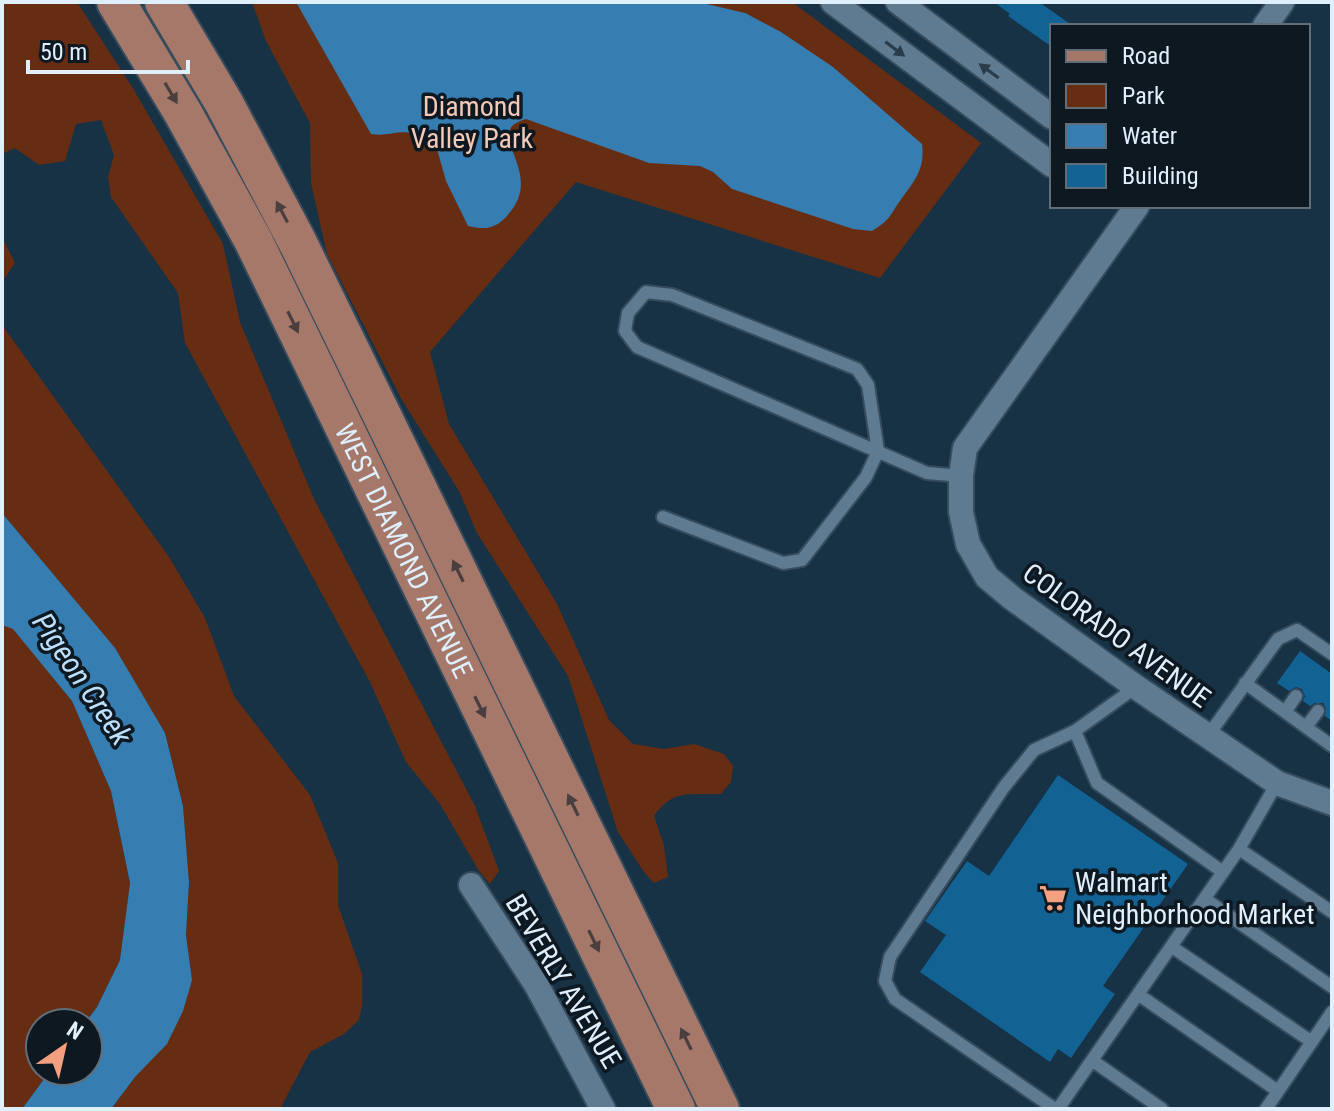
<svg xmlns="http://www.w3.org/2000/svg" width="1334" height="1111" font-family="'Roboto Condensed',sans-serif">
  <rect width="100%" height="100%" fill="#173145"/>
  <path fill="#672d13" d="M2,2H77L134,90L223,244L240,322L314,499L475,806L499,871L490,884L479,871L440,804L406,762L370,682L185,343L178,293L111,197L108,177L114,155L101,120L76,124L65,161L39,165L15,148L2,154Z
    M252,2H792L981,143L880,278L576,182L430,352L449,424L557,604L609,720L633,744L664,749L694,744L724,754L733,766L731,782L721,794C690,795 673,788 654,816L664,846L668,877L654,883L644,872L618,832L568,676L477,533L459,491L402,400L327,254L311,183L310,123L266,41Z
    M2,237L15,263L2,282Z
    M2,325L169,557L205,618L234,696L310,795L338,863V905L362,974V1005L359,1020L344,1034L310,1052L280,1109H111L135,1077L192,980L186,935L189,882L183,806L165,733L115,649L2,513Z
    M2,625L13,628L72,701L111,791L130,884L120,960L97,1007L85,1023H40V1071H50L22,1109H2Z"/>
  <path fill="#367eb2" d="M296,2H698L745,13L781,32L833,67L922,144C925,168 916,179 902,198C890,214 892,219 872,231L853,229L732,189L713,172L700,166L649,163L526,119C517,122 510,124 509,134C508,141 511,146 513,152C523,178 526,194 507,216C495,229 485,230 468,226L446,181L435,142L428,134L420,131L415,134C398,129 389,137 371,134Z
    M2,513L115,648L165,733L183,806L189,882L186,935L192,980L183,1011L167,1044L135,1077L111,1109H22L50,1071H88V1023H85L97,1007L120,960L130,883L111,791L72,701L13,629L2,625Z"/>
  <path fill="#126294" d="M994,2H1039L1073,26H1052V47L1008,16L1010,14Z
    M1300,651L1332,674V721L1325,716L1326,708L1323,703H1315L1310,706L1303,701L1305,696L1302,689L1296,687L1289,691L1277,683Z
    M1058,775L1188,864L1103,986L1115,994L1071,1058L1058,1049L1050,1062L920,972L946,935L925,921L967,861L989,876Z"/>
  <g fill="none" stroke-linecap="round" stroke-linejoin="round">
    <g stroke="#364c5d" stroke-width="16">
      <path id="service" d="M663,517L783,563L802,560L866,477L878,451L868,385L857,369L672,295L646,292L628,313L625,331L637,347L927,473L961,476
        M1245,683L1332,746
        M1285,712L1296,696
        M1306,727L1318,711
        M1075,731L1097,783L1223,872
        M1207,737L1278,639L1297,630L1332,654
        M1239,849L1332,912
        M1205,899L1332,987
        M1172,947L1312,1042
        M1139,995L1278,1091
        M1093,1061L1162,1109
        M1055,1109L895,999L885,981L890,957L1004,787L1034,750L1075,731L1136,687
        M1058,1109L1239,849L1277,783
        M1266,1109L1332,1012"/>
    </g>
    <g stroke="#364c5d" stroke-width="28">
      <path id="minor" d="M833,2L1052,165
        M898,2L1052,117
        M1265,26L1282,2
        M1137,206L965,448L961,476V512L968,544L987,577L1012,598L1136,687L1277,783L1332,803
        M471,885L537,986L603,1109"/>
    </g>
    <g stroke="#364c5d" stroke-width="42">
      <g id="primary">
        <path id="s1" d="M116,2L183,113L253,240L676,1109"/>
        <path d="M164,2L224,103L298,243L720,1109"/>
      </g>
    </g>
    <use href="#service" stroke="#5f7b92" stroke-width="12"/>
    <use href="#minor" stroke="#5f7b92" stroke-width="24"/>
    <use href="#primary" stroke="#a5786a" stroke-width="38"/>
  </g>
  <defs><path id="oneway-solid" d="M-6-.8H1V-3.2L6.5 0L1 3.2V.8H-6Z" transform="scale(2)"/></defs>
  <g fill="#2a3b49">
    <use href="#oneway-solid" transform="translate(895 49) rotate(37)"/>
    <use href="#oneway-solid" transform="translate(989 71) rotate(-144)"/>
  </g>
  <g fill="#4a3e3e">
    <use href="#oneway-solid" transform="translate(171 93) rotate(59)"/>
    <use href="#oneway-solid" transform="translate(282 212) rotate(-118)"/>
    <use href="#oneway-solid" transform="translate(293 322) rotate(64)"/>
    <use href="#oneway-solid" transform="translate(458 571) rotate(-116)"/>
    <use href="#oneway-solid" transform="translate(480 707) rotate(64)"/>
    <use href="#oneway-solid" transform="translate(573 805) rotate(-116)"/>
    <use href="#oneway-solid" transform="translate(594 941) rotate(64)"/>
    <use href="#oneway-solid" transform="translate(686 1039) rotate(-116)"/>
  </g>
  <defs>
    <g id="supermarket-bare" transform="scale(2.16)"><path d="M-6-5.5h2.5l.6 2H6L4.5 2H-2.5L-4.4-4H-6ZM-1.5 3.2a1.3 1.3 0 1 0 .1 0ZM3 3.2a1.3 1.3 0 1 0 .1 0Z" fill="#f2a080" stroke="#0d1821" stroke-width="2.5" paint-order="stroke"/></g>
  </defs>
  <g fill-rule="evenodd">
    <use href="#supermarket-bare" x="1053" y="898"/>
  </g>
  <g text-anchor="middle" stroke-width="7" stroke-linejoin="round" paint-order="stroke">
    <g font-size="28" fill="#f5c9b8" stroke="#0d1821">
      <text x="472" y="116">Diamond<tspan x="472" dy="32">Valley Park</tspan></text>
    </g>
    <g font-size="28" fill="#dfeffc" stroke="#0d1821">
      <text dy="10" stroke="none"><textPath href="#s1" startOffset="620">WEST DIAMOND AVENUE</textPath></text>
      <text transform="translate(1117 635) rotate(36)" y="10">COLORADO AVENUE</text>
      <text transform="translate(564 981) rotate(59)" y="10">BEVERLY AVENUE</text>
    </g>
    <g font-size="28" fill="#dfeffc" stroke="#0d1821" text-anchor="start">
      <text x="1075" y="892">Walmart<tspan x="1075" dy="32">Neighborhood Market</tspan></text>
    </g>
    <g font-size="30" font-style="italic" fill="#bde0fd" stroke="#0d1821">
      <text transform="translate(82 679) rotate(56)" y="10">Pigeon Creek</text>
    </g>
  </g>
  <rect width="1334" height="1111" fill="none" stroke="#dfeffc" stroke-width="8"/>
  <rect x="1050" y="24" width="260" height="184" fill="#0d1821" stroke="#616e79" stroke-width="2"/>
  <rect x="1066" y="50" width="40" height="12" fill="#a5786a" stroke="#616e79" stroke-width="2"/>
  <text x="1122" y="64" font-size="24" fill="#dfeffc">Road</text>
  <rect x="1066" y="84" width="40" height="24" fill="#672d13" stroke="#616e79" stroke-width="2"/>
  <text x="1122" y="104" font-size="24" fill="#dfeffc">Park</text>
  <rect x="1066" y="124" width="40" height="24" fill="#367eb2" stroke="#616e79" stroke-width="2"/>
  <text x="1122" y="144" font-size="24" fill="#dfeffc">Water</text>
  <rect x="1066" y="164" width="40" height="24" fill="#126294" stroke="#616e79" stroke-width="2"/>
  <text x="1122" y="184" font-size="24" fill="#dfeffc">Building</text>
  <g transform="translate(64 1047) rotate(34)"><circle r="38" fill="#0d1821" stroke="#616e79" stroke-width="2"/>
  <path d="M0-6L14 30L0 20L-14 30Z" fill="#f2a080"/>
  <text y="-12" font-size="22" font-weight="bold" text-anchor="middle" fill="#dfeffc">N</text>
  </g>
  <path d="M28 60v12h160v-12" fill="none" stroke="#dfeffc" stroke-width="4"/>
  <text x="40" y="60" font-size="24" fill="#dfeffc" stroke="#0d1821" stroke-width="6" paint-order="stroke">50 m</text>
</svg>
